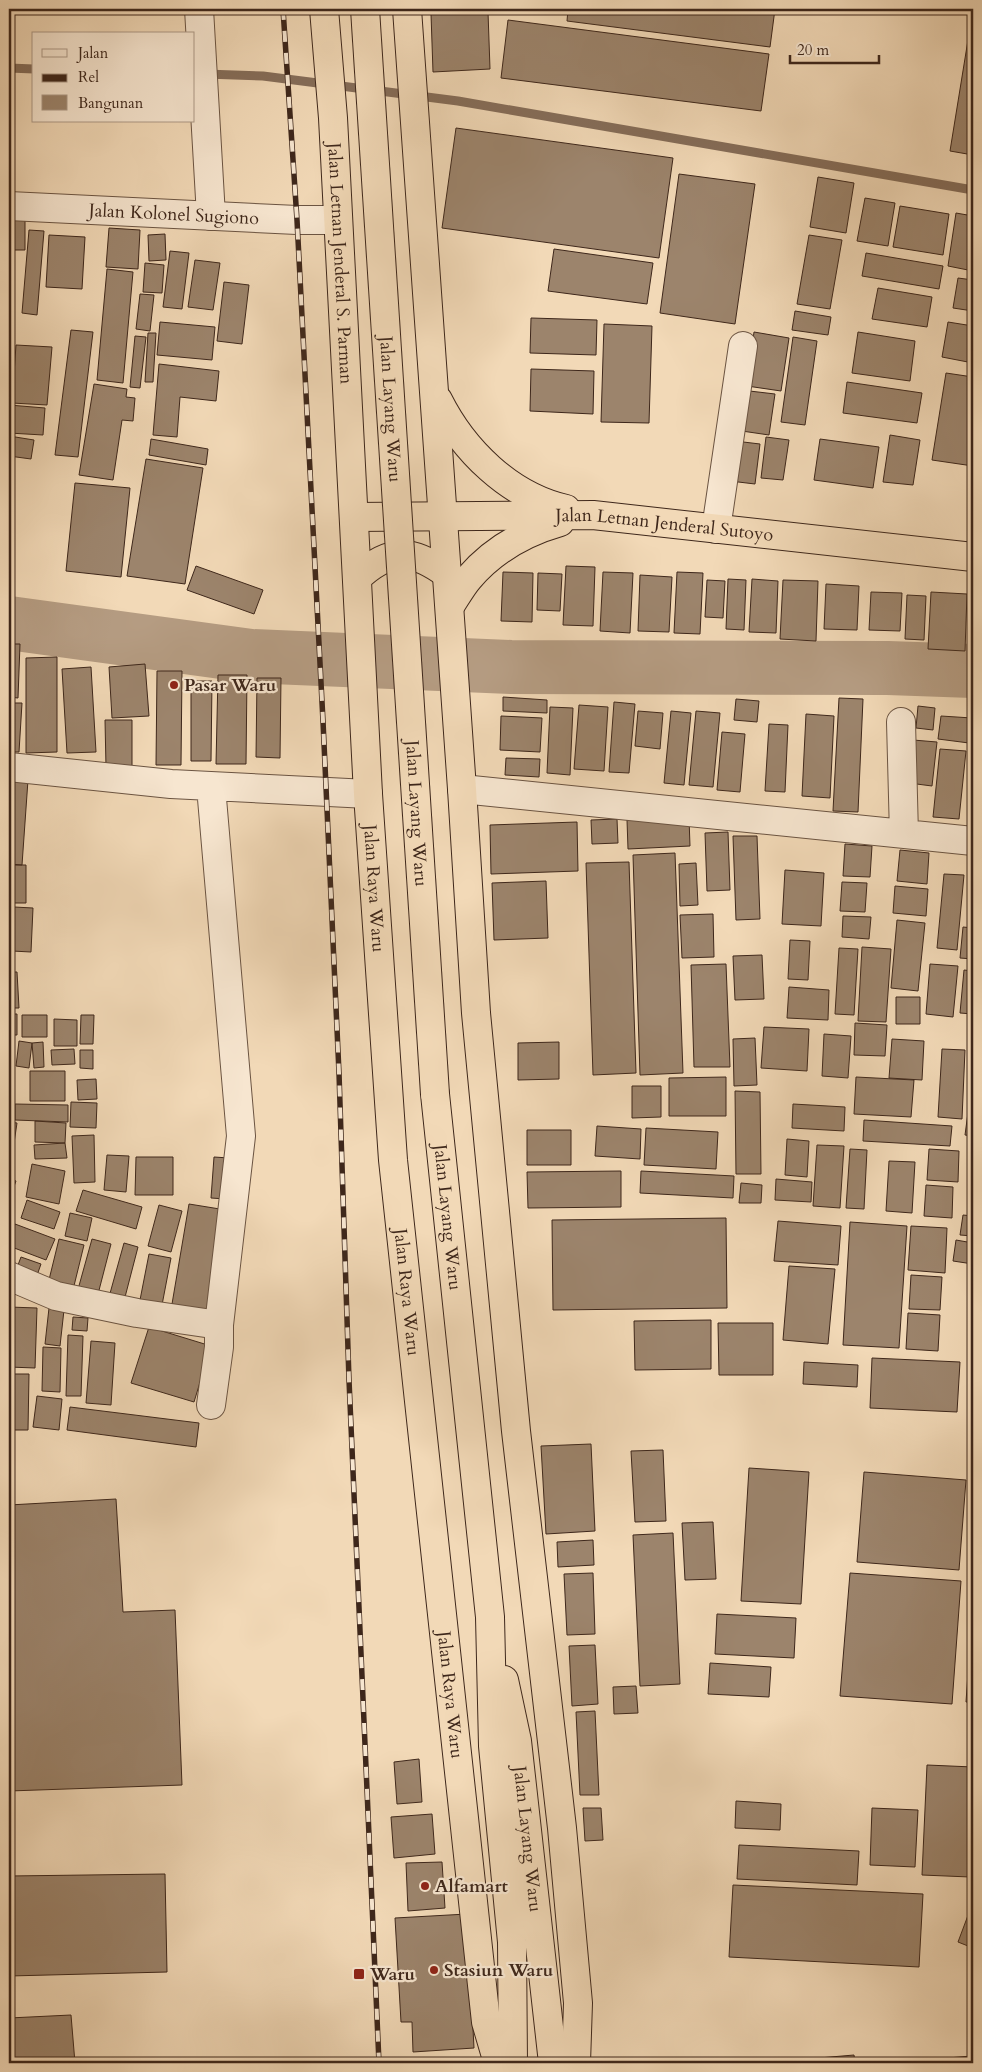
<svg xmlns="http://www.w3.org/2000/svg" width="982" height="2072" font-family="Cardo,serif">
  <rect width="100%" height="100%" fill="#f2d9b7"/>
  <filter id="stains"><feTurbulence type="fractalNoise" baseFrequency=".004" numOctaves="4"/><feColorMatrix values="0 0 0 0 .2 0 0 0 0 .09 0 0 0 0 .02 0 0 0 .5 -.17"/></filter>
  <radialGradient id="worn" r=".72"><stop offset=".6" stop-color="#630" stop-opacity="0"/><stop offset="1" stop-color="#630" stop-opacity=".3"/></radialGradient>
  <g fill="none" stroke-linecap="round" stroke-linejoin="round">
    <path stroke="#856d59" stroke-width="9" d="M9,68L34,69
      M205,74L263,76L458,101L973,190"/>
    <path stroke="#b59c82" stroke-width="54" d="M9,623L251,656L511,667L888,668L973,671"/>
  </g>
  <path fill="#9c846c" stroke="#3e271b" d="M568,9H775L770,47L567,21Z
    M973,9V155L950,151Z
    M488,12L490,69L433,72L431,14Z
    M508,20L769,54L761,111L501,78Z
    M456,128L673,158L659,258L442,228Z
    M679,174L755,184L735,324L660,313Z
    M818,177L854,183L846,233L810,227Z
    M865,198L895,203L888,246L857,241Z
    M900,206L949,214L943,255L893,247Z
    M956,213L973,216V271L948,266Z
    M12,218H25V250H12Z
    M109,228L140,230L138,269L106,267Z
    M29,230L44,231L37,315L22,313Z
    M165,234L166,260L149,261L148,235Z
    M49,235L85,237L82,289L46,287Z
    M809,235L842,240L830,309L797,304Z
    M554,249L653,263L647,304L548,291Z
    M170,251L189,253L182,309L163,307Z
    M866,253L943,266L939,289L862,276Z
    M195,260L220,263L213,310L188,307Z
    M145,263L164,265L162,293L143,292Z
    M107,269L133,272L123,383L97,380Z
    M958,278L973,280V311L953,308Z
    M224,282L249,285L242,344L217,341Z
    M878,288L932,297L927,327L872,319Z
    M140,294L154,295L150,331L136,329Z
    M795,311L831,317L828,335L792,330Z
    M531,318L597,320L596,355L530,353Z
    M160,322L215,327L212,360L157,355Z
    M948,322L973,326V363L942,357Z
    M604,324L652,326L649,423L601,422Z
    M71,330L93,332L78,457L55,455Z
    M754,332L789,338L781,391L747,386Z
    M858,332L915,341L910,381L852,373Z
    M148,333H156L153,382H145Z
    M135,336L146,337L140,388L130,387Z
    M793,337L817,341L805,425L781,422Z
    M9,338L14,339L9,391Z
    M16,345L52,347L47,405L12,403Z
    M159,364L219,371L216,401L180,397L177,437L153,435Z
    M531,369L594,371L593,414L530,411Z
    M946,373L973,377V466L932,460Z
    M847,382L922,393L917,423L843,413Z
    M94,384L127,389L126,397L135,398L133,421L122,420L113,480L79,475Z
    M741,390L775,394L769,435L735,430Z
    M9,405L45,408L43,435L9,433Z
    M890,435L920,440L913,485L883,482Z
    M9,436L34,440L31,459L9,456Z
    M766,437L789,440L783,480L761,478Z
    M151,439L208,449L206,465L149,455Z
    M820,439L879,447L873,488L814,480Z
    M735,441L760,444L755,484L730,481Z
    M146,459L203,468L185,584L127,576Z
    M75,483L130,488L121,577L66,571Z
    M196,566L263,590L254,614L187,590Z
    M566,566L595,567L593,626L563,625Z
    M503,572L533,573L532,622L501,621Z
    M603,572L633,573L630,633L600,631Z
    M677,572L703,573L700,634L674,633Z
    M538,573L562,574L560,611L537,610Z
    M640,575L672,577L669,632L638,631Z
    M728,579L746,580L744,630L726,629Z
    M752,579L778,581L776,633L749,632Z
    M707,580L725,581L723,618L705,617Z
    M783,580L818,581L816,641L780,639Z
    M826,584L859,586L857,630L824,629Z
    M871,592L902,593L900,631L869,630Z
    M931,592L967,594L965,651L928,649Z
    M907,595L926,596L924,640L905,639Z
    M9,644H20L18,698L9,697Z
    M57,657V752L26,753V658Z
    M145,664L149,716L112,718L109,667Z
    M91,667L96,752L67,753L62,669Z
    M157,671H182L181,765H156Z
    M218,675H247L246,764H216Z
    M257,678H281L280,758L256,757Z
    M191,681H212L211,761H191Z
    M503,697L547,700V713L503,711Z
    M839,698L863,699L858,812L833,811Z
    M736,699L759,701L757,722L734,720Z
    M614,702L635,704L629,773L609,772Z
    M9,703H22L19,752H9Z
    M579,705L608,707L604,771L574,769Z
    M918,706L935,708L933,730L916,728Z
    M550,707L573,708L570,775L547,773Z
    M638,711L663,713L660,749L635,746Z
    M671,711L691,713L684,785L664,783Z
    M696,711L720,713L713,787L689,785Z
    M806,714L834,716L830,798L802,796Z
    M501,716L542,718L540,752L500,750Z
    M941,716L972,718L969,743L938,739Z
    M105,720H132V767H106Z
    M769,724L788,725L785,792L765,791Z
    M722,732L745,734L740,792L717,790Z
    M913,740L937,742L932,786L909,783Z
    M940,749L966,751L959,819L933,817Z
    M506,758L540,759L539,777L505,775Z
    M9,779L28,780L22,865L9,864Z
    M689,818L690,846L628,849L627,820Z
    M617,819L618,843L592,844L591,820Z
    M577,822L578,871L491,874L490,825Z
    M728,832L730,890L707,891L705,833Z
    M733,836H757L760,919L736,920Z
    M845,844L872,846L870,877L843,876Z
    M900,850L929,853L927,884L897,881Z
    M675,853L683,1073L640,1075L633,855Z
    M973,859V913L968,912Z
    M629,862L636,1073L593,1075L586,863Z
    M696,863L698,905L680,906L679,864Z
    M9,865H26V903H9Z
    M785,870L824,873L821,926L782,924Z
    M944,874L964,875L957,950L937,948Z
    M546,881L548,938L494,940L492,883Z
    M842,882L867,883L865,912L840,911Z
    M895,886L928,889L926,916L893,913Z
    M14,907L33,908L31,952L12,951Z
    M713,914L714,957L682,958L680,915Z
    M843,916L871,917L869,939L842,937Z
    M897,920L925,923L918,991L891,988Z
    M963,927L973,928V959L960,958Z
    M790,940L810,941L808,980L788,979Z
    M862,947L891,949L886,1022L858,1021Z
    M839,948L858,949L854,1015L835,1014Z
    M762,955L764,999L735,1000L733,956Z
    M726,964L730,1067H694L691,965Z
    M930,964L958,966L953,1017L926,1014Z
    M964,970L973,971V1014L960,1013Z
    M9,972H17L19,1008H9Z
    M789,987L829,990L828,1020L787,1018Z
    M896,997H920V1024H896Z
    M9,1014H17V1035H9Z
    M22,1015H47V1037H22Z
    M81,1015H94L93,1044H80Z
    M54,1019L77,1020V1046H54Z
    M855,1023L887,1025L885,1056L854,1055Z
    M764,1027L809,1029L807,1071L761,1068Z
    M824,1034L851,1036L848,1078L822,1076Z
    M755,1038L757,1085L734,1086L733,1039Z
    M9,1039H11V1065H9Z
    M892,1039L924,1041L922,1080L889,1078Z
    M19,1041L32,1043L29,1068L16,1066Z
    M43,1042L44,1067L34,1068L32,1043Z
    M559,1042V1079L518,1080V1043Z
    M74,1049L75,1064L52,1065L51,1050Z
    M942,1049L965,1050L962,1119L938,1117Z
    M80,1050H93V1069L80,1068Z
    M30,1071H65V1101H30Z
    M726,1077V1116H669V1078Z
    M856,1077L914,1080L911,1117L854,1114Z
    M96,1079L97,1099L78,1100L77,1080Z
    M632,1086H661V1117L632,1118Z
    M735,1091L760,1092L761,1174H736Z
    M9,1100H11V1119H9Z
    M71,1102L97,1103L96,1128L70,1127Z
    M15,1104L68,1105V1122L15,1120Z
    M793,1104L845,1107L844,1131L792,1128Z
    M969,1105L973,1106V1136L965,1135Z
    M864,1120L952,1126L950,1146L863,1141Z
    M35,1121L66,1123L65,1143L35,1142Z
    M9,1122L17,1123L10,1170H9Z
    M597,1126L641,1129L640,1159L595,1156Z
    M646,1128L718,1132L716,1169L644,1165Z
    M527,1130H571V1165H527Z
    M94,1135L95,1182L74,1183L72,1136Z
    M787,1139L809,1141L807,1177L785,1175Z
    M65,1143L67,1158L35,1159L34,1145Z
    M817,1145L844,1146L840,1208L813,1206Z
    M850,1149L867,1150L864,1209L846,1208Z
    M929,1149L959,1151L958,1182L927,1180Z
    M107,1155L129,1156L126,1192L104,1190Z
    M136,1157H173V1195H135Z
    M214,1157L229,1158L226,1199L211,1198Z
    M889,1161L915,1162L912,1213L886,1211Z
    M32,1164L65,1171L59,1204L26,1197Z
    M621,1171V1207L528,1208L527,1172Z
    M641,1171L734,1176L733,1198L640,1193Z
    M9,1178L16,1181L9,1200Z
    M776,1179L812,1182L811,1202L775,1200Z
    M741,1183L762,1185L761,1203H739Z
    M926,1185L953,1187L952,1218L924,1216Z
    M83,1190L142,1207L136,1229L76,1211Z
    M27,1200L60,1212L54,1229L21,1218Z
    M189,1204L226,1210L208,1311L172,1304Z
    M159,1205L182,1211L171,1252L148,1246Z
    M70,1213L92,1218L87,1241L65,1236Z
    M963,1215L973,1216V1236L960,1235Z
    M726,1218L727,1308L553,1310L552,1220Z
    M778,1221L841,1226L838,1265L774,1261Z
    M850,1222L907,1226L899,1348L843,1345Z
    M15,1224L55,1239L46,1260L9,1246Z
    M911,1226L947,1228L945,1273L908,1270Z
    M59,1239L84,1245L72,1294L47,1288Z
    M92,1239L111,1244L97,1298L77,1293Z
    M956,1240L973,1243V1264L953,1261Z
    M124,1243L138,1247L124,1301L109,1297Z
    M149,1254L171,1258L162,1305L140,1300Z
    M21,1257L41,1264L35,1281L15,1273Z
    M789,1266L835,1269L828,1344L783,1340Z
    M911,1275L942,1277L940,1310L909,1309Z
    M9,1307L37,1308L35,1368L9,1367Z
    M49,1308L64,1310L60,1346L45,1344Z
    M908,1313L940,1315L938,1351L906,1349Z
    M73,1317L88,1318L87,1331L72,1330Z
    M711,1320V1369L635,1370L634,1321Z
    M718,1323H773V1375H719Z
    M149,1327L211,1346L194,1402L131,1383Z
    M68,1335L83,1336L81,1396H66Z
    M91,1341L115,1343L111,1405L86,1403Z
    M43,1347L61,1348L60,1392L42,1391Z
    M872,1358L960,1362L957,1412L870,1408Z
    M804,1362L858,1365L857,1387L803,1384Z
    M973,1369V1422H969Z
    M9,1374H29L28,1430H9Z
    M37,1396L62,1399L59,1430L33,1427Z
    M70,1407L199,1423L196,1447L67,1430Z
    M591,1444L595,1531L546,1534L541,1446Z
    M663,1450L666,1521L635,1522L631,1451Z
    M749,1468L809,1472L801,1604L741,1601Z
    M864,1472L966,1480L959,1570L857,1562Z
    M116,1499L123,1612L175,1610L182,1785L9,1791V1505Z
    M713,1522L716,1579L685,1580L682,1523Z
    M673,1533L680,1684L640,1686L633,1535Z
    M593,1540L594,1565L558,1567L557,1542Z
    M593,1573L595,1634L567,1635L564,1574Z
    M850,1573L961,1581L952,1704L840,1696Z
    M973,1600V1702H966Z
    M717,1614L796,1618L794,1658L715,1654Z
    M595,1645L598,1704L572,1706L569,1646Z
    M710,1663L771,1667L769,1697L708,1694Z
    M636,1686L638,1713L614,1714L613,1687Z
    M595,1711L599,1795H580L576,1712Z
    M419,1759L422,1802L397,1804L394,1762Z
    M927,1765L973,1767L970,1877L922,1875Z
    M736,1801L781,1804L780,1830L735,1828Z
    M583,1808H601L603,1840L585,1841Z
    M872,1808L918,1810L915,1867L870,1865Z
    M432,1814L435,1854L394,1858L391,1817Z
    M739,1845L859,1851L857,1885L737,1879Z
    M442,1862L445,1908L408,1911L406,1863Z
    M165,1874L167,1972L9,1976V1876Z
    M733,1885L923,1894L919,1967L729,1957Z
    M973,1902V1948L958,1942Z
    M467,1914L474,2048L413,2052L412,2022H401L395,1918Z
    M71,2015L75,2063H9V2018Z
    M854,2055L855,2063H772V2062Z
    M972,2056L973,2063H898V2062Z"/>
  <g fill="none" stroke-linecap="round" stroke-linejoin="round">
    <g stroke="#6b5442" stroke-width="30">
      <path id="minor" d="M199,9L211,216
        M716,529L743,346
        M901,722L904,834
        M9,767L171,784L368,794
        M211,787L241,1136L219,1325V1347L211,1405
        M462,789L973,841
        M9,1276L56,1296L137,1313L219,1325"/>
    </g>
    <g stroke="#6b5442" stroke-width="30">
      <g id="tertiary">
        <path id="s1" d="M9,206L297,220H338"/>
      </g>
    </g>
    <g stroke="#3e271b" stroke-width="30">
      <g id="trunk">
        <path id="s2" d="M324,9L333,118L368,794L393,1160L486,2022L498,2063"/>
        <path d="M407,9L462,789L476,1013L516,1431L562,1828L578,2003L576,2063"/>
        <path d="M438,400C463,450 509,496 566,509"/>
        <path id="s3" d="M354,517L593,515L973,557"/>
        <path d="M357,578C389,548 412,548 447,574"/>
        <path d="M450,606C456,597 462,586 469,578C493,550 525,532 560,522"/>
        <path id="s4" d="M435,1094L490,1617L493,1746L512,1942L513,2063"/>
        <path id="s5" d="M504,1680L517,1741L553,2063"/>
      </g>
    </g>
    <use href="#minor" stroke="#f7e6d0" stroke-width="28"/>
    <use href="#tertiary" stroke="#f7e6d0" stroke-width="28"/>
    <use href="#trunk" stroke="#f2d9b7" stroke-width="28"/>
    <g stroke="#3e271b" stroke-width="5.5">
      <path id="rail" d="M283,9L297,220L323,721L339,1073L349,1380L379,2063"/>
    </g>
    <use href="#rail" stroke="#f7e6d0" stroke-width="4" stroke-dasharray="11" stroke-linecap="butt"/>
    <g stroke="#3e271b" stroke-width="30" stroke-linecap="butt">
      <g id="trunk-bridge">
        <path id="s6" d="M365,9L435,1094"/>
      </g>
    </g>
    <use href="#trunk-bridge" stroke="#f2d9b7" stroke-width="28"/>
  </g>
  <g fill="#8f2418" stroke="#f7e6d0" stroke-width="2">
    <circle cx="174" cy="685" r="5"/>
    <circle cx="425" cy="1886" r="5"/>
    <circle cx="434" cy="1970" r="5"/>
    <rect x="353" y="1968" width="12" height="12" rx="2.5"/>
  </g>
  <g text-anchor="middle" stroke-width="4.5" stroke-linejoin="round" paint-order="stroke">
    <g font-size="18" fill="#3e271b" stroke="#f7e6d0">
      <text dy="6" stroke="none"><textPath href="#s1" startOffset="165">Jalan Kolonel Sugiono</textPath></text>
      <text dy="6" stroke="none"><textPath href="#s2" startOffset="255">Jalan Letnan Jenderal S. Parman</textPath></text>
      <text dy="6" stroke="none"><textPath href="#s6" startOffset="401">Jalan Layang Waru</textPath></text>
      <text dy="6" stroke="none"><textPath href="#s3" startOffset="311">Jalan Letnan Jenderal Sutoyo</textPath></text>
      <text dy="6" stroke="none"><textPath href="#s6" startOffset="806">Jalan Layang Waru</textPath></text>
      <text dy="6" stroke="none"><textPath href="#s2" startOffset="881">Jalan Raya Waru</textPath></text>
      <text dy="6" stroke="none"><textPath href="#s4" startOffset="124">Jalan Layang Waru</textPath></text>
      <text dy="6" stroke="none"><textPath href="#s2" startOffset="1286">Jalan Raya Waru</textPath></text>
      <text dy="6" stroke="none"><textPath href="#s2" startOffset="1691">Jalan Raya Waru</textPath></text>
      <text dy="6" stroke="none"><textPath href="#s5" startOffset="161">Jalan Layang Waru</textPath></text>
    </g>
    <g font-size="18" font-weight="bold" fill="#3e271b" stroke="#f7e6d0" text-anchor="start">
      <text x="184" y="691">Pasar Waru</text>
      <text x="435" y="1892">Alfamart</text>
      <text x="444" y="1976">Stasiun Waru</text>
      <text x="370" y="1980">Waru</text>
    </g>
  </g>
  <rect width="982" height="2072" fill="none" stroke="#f2d9b7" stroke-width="30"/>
  <rect x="10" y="10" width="962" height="2052" fill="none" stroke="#3e271b" stroke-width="2.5"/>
  <rect x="15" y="15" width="952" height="2042" fill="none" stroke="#3e271b"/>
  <rect x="32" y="32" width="162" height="90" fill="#f7e6d0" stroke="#ad9a88"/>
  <rect x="42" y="49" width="25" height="8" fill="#f7e6d0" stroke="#ad9a88"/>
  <text x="78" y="58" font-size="15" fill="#3e271b">Jalan</text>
  <rect x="42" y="74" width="25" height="8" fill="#3e271b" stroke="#ad9a88"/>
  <text x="78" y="82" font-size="15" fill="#3e271b">Rel</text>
  <rect x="42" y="95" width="25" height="15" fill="#9c846c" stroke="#ad9a88"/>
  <text x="78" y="108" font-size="15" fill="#3e271b">Bangunan</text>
  <path d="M790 55v8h89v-8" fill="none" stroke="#3e271b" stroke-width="2.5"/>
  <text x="797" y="55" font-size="15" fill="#3e271b" stroke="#f7e6d0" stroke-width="4" paint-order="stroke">20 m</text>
  <rect width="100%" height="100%" filter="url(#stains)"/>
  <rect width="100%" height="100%" fill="url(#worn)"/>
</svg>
